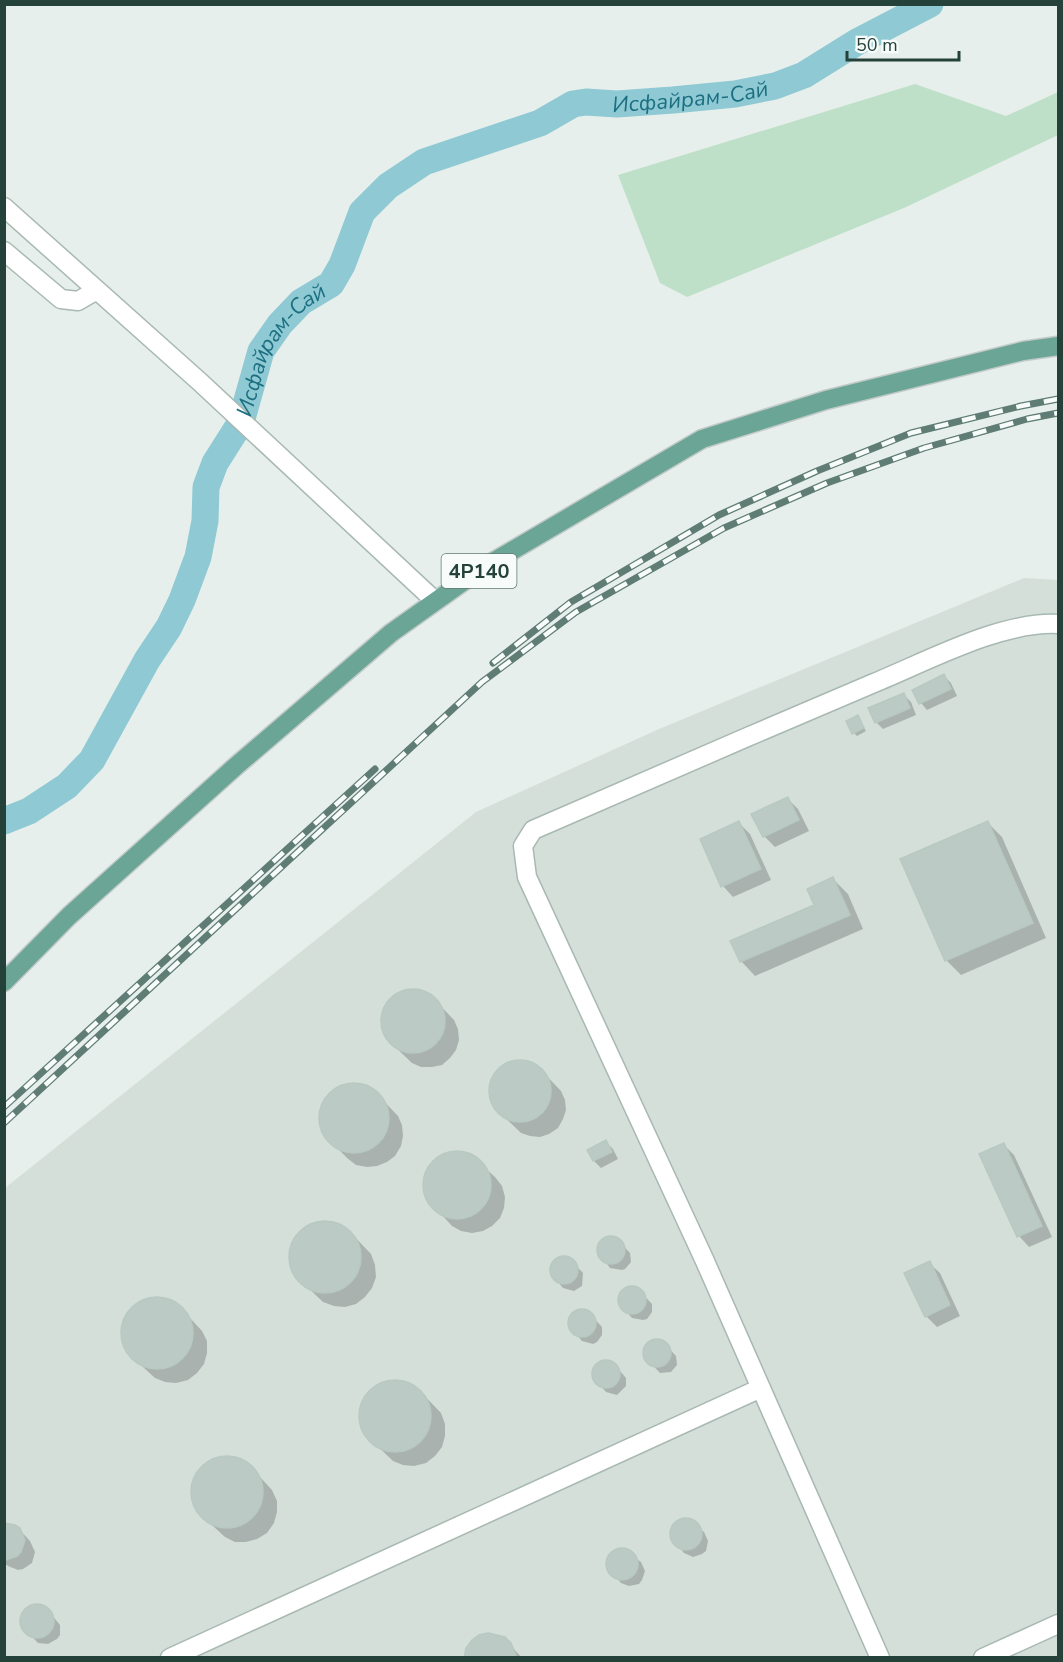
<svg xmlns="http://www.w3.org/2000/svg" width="1063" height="1662" font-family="'Nunito Sans',sans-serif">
  <rect width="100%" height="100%" fill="#e6efeb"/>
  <path fill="#d4dfda" d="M1024,578L1058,580V1657L5,1658V1188L476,812L659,729Z"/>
  <path fill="#bfe0c8" d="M915,84L1006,116L1058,92V135L904,208L687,297L660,283L618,175Z"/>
  <path fill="#0003" d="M944,676L951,683L957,696L927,710L921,703L914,690Z
    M904,695L911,702L916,715L883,729L876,722Z
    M857,717L866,731L857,736L854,733Z
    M788,799L798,809L809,831L775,847L764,836Z
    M739,823L750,834L771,880L733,897L723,886Z
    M988,823L1002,837L1046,938L961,975L946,960Z
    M833,879L848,894L863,929L755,976L741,961L816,905Z
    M413,990L422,992L431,996L454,1020L458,1029L459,1040L456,1050L450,1058L442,1065L432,1067H421L412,1063L389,1041L384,1032L382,1023L383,1013L387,1004L394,997L403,992Z
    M520,1061L530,1063L539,1068L561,1091L565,1100L566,1110L563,1119L558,1128L549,1134L540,1137L530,1136L521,1133L498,1111L492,1103L491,1083L495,1074L502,1067L511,1063Z
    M354,1084L365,1086L375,1092L398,1116L402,1125L403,1136L401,1146L395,1156L387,1162L377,1166L367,1167L356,1165L347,1158L324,1134L320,1123L321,1111L325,1101L333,1092L343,1086Z
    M606,1142L613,1149L618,1159L601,1168L594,1161L589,1151Z
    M1003,1144L1014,1155L1052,1237L1029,1247L1019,1236Z
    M450,1153H461L471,1155L495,1177L502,1186L505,1197L504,1208L500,1218L492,1226L483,1231L472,1233L461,1231L452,1226L430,1202L425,1193L427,1172L433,1163L441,1156Z
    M326,1222L338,1224L348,1230L371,1254L375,1265L376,1277L372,1288L365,1297L356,1304L345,1307L334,1306L323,1302L299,1279L293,1270L291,1259L292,1248L297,1237L305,1229L315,1223Z
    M608,1238L617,1239L630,1253L631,1262L625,1269L622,1270L610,1268L599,1253L601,1242Z
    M561,1258L570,1259L583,1273L582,1286L574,1291L563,1288L551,1274L554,1262Z
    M929,1263L940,1273L960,1316L937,1327L926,1316Z
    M630,1288L638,1289L652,1304V1312L647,1319L643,1320L632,1318L620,1304L622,1292Z
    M158,1298L169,1300L179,1306L202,1331L207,1341V1353L204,1364L197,1373L188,1380L176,1383L165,1382L155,1378L131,1356L125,1346L122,1335L123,1324L128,1313L136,1305L146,1300Z
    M580,1311L588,1312L602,1327V1335L597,1342L593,1344L582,1341L570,1327L572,1315Z
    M654,1341L663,1342L676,1356L677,1365L671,1372L660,1373L644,1356L647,1345Z
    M604,1362L613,1363L626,1378V1386L617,1395L606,1392L594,1378L597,1366Z
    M396,1381L407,1383L418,1389L441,1413L445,1424V1436L442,1447L435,1456L426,1463L414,1466L403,1465L393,1461L369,1438L363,1429L361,1418L362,1407L366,1396L374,1388L385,1382Z
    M228,1457L239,1460L249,1465L272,1490L277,1501V1512L274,1523L267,1533L257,1539L246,1542H235L225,1537L201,1515L195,1505L192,1494L193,1483L198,1473L206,1464L216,1459Z
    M688,1520L704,1532L708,1541L706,1551L702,1554L693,1557L684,1553L672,1538V1529L678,1522Z
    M4,1524L19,1529L30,1541L35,1552L32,1563L23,1569L18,1570L8,1566L4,1563Z
    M624,1550L641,1562L645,1571L642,1580L639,1584L629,1586L621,1583L608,1568L609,1559L615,1552Z
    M37,1605L47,1609L60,1625V1635L57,1639L48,1644L38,1643L23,1627L22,1616L28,1608Z
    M504,1638L522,1658H465Z"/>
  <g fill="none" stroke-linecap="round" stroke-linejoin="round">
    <path stroke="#8ec9d4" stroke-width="27" id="s1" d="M4,821L29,811L67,786L92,760L147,660L169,627L182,600L198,557L205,521L206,487L215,463L241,422L261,351L280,324L301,302L331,284L342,265L362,212L388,186L424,162L540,123L573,104L586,102L617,104L673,100L735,94L775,86L804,75L857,42L930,4"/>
  </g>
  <path fill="#bbcac4" stroke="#b8c9c2" stroke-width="1.5" d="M944,674L951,689L919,704L912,690Z
    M904,693L910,708L875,723L868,708Z
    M858,715L864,728L852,734L846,721Z
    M788,797L799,820L763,837L751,814Z
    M739,821L761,869L721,887L700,839Z
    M988,821L1033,923L945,961L900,859Z
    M833,877L850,915L740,962L730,941L814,905L807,889Z
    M381 1021a32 32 0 1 1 64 0a32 32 0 1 1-64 0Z
    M489 1091a31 31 0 1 1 62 0a31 31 0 1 1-62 0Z
    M319 1118a35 35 0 1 1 70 0a35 35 0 1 1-70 0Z
    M606,1140L612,1152L593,1161L587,1150Z
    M1004,1143L1042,1226L1017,1237L979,1154Z
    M423 1185a34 34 0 1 1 68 0a34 34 0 1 1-68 0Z
    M289 1257a36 36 0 1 1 72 0a36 36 0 1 1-72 0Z
    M597 1250a14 14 0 1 1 28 0a14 14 0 1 1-28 0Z
    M550 1270a14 14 0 1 1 28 0a14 14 0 1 1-28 0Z
    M930,1261L950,1305L925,1317L904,1273Z
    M618 1300a14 14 0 1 1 28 0a14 14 0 1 1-28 0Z
    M121 1333a36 36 0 1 1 72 0a36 36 0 1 1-72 0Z
    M568 1323a14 14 0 1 1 28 0a14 14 0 1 1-28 0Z
    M643 1353a14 14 0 1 1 28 0a14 14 0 1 1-28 0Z
    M592 1374a14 14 0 1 1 28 0a14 14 0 1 1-28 0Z
    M359 1416a36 36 0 1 1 72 0a36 36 0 1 1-72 0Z
    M191 1492a36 36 0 1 1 72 0a36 36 0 1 1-72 0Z
    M670 1534a16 16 0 1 1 32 0a16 16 0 1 1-32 0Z
    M4,1523L15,1525L20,1528L25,1540L21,1552L17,1556L6,1560L4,1559Z
    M606 1564a16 16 0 1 1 32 0a16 16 0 1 1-32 0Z
    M20 1621a17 17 0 1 1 34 0a17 17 0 1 1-34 0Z
    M488,1633L505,1637L511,1643L517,1658H464L466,1648L472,1640L479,1635Z"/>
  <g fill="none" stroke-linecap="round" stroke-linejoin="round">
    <g stroke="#a8b8b2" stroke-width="21">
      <path id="minor" d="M4,207L200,382L435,601
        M4,251L61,299L78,301L97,290
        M170,1658L761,1388
        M880,1658L704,1259L527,877L523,846L533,830C646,781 760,731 874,683C928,661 1001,621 1058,624
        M983,1658L1058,1624"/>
    </g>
    <g stroke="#c2cac8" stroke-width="21">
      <path id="major" d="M4,982L69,916L236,766L391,633L481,569L702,439L826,400L1023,351L1058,346"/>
    </g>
    <use href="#minor" stroke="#fff" stroke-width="18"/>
    <use href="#major" stroke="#6aa596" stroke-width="18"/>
    <g stroke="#5f7d75" stroke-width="7">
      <path id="rail" d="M493,663L571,602L719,515L817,471L911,433L1021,406L1058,399
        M4,1107L375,769
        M4,1123L482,682L576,612L724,528L827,483L924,448L1027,419L1058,413"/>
    </g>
    <use href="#rail" stroke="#f7fbf9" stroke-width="4.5" stroke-dasharray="14" stroke-linecap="butt"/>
  </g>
  <g text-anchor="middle" stroke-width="5" stroke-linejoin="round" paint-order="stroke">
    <rect fill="#f7fbf9" stroke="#637a73" stroke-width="1.5" x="441.5" y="554" width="75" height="34" rx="4.5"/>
    <g font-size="20" font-weight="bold" fill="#24423a">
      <text x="479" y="578">4P140</text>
    </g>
    <g font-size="22" font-style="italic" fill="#1c6f80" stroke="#f7fbf9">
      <text dy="8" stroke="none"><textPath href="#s1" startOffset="1092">Исфайрам-Сай</textPath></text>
      <text dy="8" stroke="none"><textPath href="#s1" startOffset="568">Исфайрам-Сай</textPath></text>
    </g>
  </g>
  <rect width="1063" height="1662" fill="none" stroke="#24423a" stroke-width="12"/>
  <path d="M847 51v9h112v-9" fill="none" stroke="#24423a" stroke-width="3"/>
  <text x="856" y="51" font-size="18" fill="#24423a" stroke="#f7fbf9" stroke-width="4.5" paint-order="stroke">50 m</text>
</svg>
